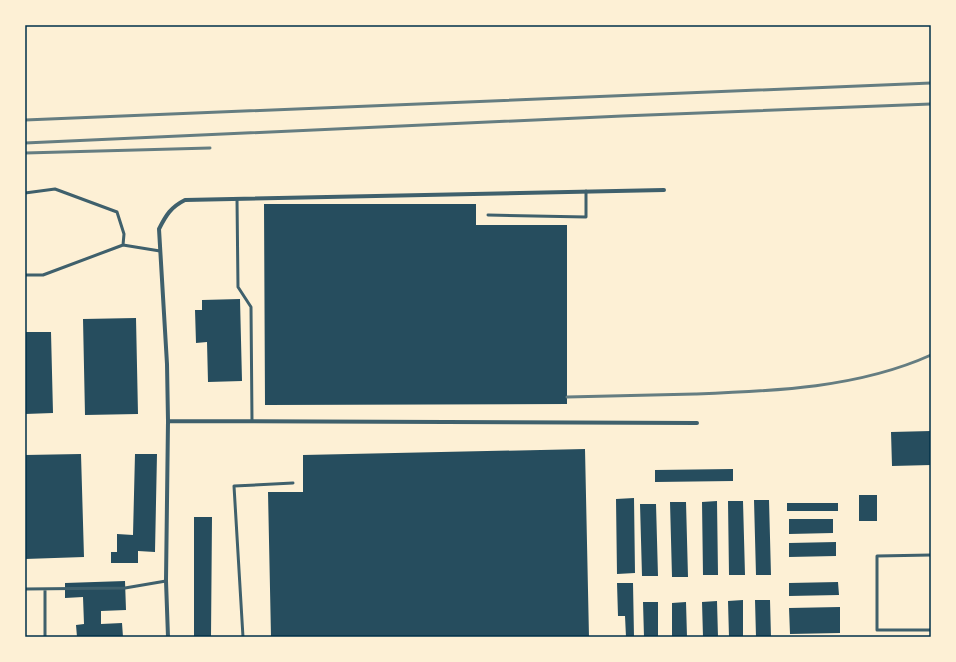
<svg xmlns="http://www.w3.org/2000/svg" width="956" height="662" font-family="'Roboto Condensed',sans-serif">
  <rect width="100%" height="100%" fill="#fdf0d5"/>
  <path fill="#264d5e" d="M264,204H476V225H567V404L265,405Z
    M240,299L242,381L208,382L207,342L196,343L195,310H202V300Z
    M136,318L138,414L85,415L83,319Z
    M25,332H51L53,413L25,414Z
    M931,431V465L892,466L891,432Z
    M585,449L589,637H271L268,492H303V455Z
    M81,454L84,557L25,559V455Z
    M135,454H157L155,552L138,551V563H111V552H117V534L133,535Z
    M733,469V481L655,482V470Z
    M859,495H877V521H859Z
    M634,498L635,573L617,574L616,499Z
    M754,500H769L771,575H756Z
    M717,501L718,575H703L702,502Z
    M728,501H743L745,575H729Z
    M670,502H686L688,577H672Z
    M787,503H838V511H787Z
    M640,504H656L658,576H642Z
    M194,517H212L211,637H194Z
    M789,519H833V533L789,534Z
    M836,542V556L789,557V543Z
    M125,581L126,610L101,611V624L122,623L123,637H77L76,625L84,624L83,597L65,598V583Z
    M838,582L839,595L789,596V583Z
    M617,583H633L634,637H626L625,616H618Z
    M743,600V637H729L728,601Z
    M755,600H770L771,637H756Z
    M717,601L718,637H703L702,602Z
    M643,602H658V637H644Z
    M686,602L687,637H672V603Z
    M840,607V633L790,634L789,608Z"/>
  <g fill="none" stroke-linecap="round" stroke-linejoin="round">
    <path stroke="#3f606c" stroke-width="3" d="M25,193L55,189L117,212L124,234L123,245L43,275H25
      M237,199L238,287L251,307L252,421
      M488,215L586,217V191
      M123,245L160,251
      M931,555L877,556V630H931
      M25,589L125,588L166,581
      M45,637V589
      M243,637L234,486L293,483"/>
    <path stroke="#3f606c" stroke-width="4" d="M168,421L167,364L159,229C166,215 171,207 185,200L664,190
      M168,637L166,581L168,421L697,423"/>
    <path stroke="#657d81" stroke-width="3" d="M25,120L931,83
      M25,143L622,116L931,104
      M25,153L210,148
      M567,397C610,396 653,395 695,394C774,391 858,388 931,355"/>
  </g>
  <rect width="956" height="662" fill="none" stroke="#fdf0d5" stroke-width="52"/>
  <rect x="26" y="26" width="904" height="610" fill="none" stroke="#003049" stroke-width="1.5"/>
</svg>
